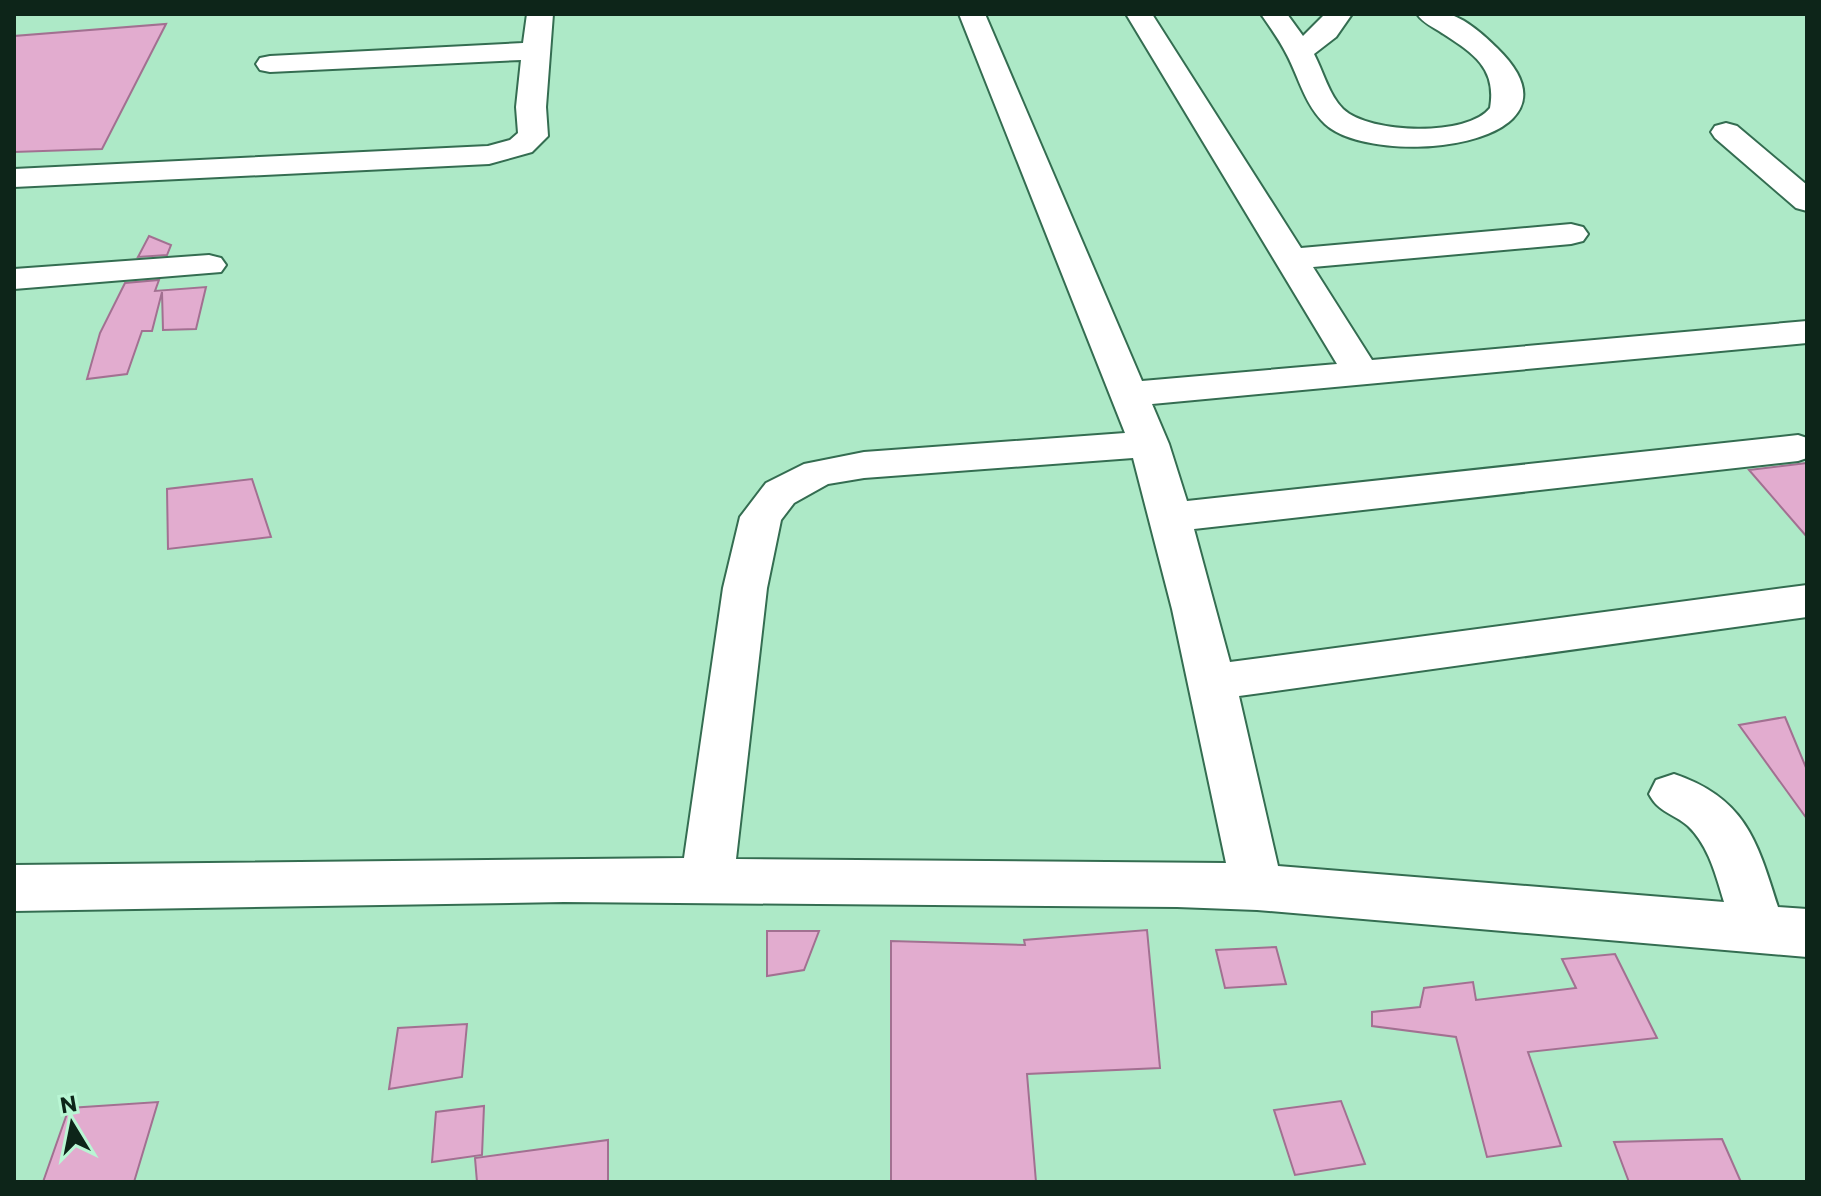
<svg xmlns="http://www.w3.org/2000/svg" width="1821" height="1196" font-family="Commissioner,sans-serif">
  <rect width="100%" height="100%" fill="#ade9c7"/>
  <path fill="#e2accf" stroke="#a27091" stroke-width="2" d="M166,24L102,149L14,152V36Z
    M149,236L171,245L167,255L138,257Z
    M159,280L155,291L206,287L196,329L163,330L162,292L152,331H142L127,374L87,379L100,333L125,283Z
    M1807,463V537L1749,470Z
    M252,479L271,537L168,549L167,489Z
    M1785,717L1807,770V819L1739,725Z
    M1147,930L1160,1068L1027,1074L1036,1182H891V941L1025,945L1024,940Z
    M767,931H819L804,970L767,976Z
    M1276,947L1286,984L1225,988L1216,950Z
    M1615,954L1657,1038L1528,1052L1561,1146L1487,1157L1456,1037L1372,1026V1012L1420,1007L1424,988L1473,982L1476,1000L1576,988L1562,959Z
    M467,1024L462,1077L389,1089L398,1028Z
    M1341,1101L1365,1164L1295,1175L1274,1110Z
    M158,1102L134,1182H43L69,1108Z
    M484,1106L482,1155L432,1162L436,1112Z
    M1722,1139L1741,1182H1629L1614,1142Z
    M608,1140V1182H477L475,1158Z"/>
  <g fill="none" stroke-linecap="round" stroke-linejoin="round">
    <g stroke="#346d51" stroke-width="4">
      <path id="minor" d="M527,14H553L546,107L548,136L532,152L489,164L14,187V169L488,146L510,140L518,133L516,107L521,60L270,72L260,70L256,64L260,58L270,56L523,43Z
        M959,14H985L1142,381L1337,364L1126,14H1152L1301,248L1571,224L1583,227L1588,234L1583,241L1571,244L1313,267L1372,360L1807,321V343L1152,404L1169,444L1187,501L1798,435L1807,438V458L1798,461L1194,529L1230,662L1807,585V617L1239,696L1278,866L1724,902C1716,876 1709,846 1688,826C1673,813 1659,813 1649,794L1656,780L1674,774C1745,798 1757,840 1778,907L1807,909V957L1257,910L1177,907L564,902L14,911V865L684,858L723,588L740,517L766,483L804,464L864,452L1125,433ZM1133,458L1172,609L1226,863L736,859L767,588L781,520L794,503L828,484L864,478Z
        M1261,14H1287L1303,36L1325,14H1352L1336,37L1314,54C1323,71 1329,95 1343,109C1369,134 1468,137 1490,108C1497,68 1473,53 1442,33C1433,27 1423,23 1417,14C1426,14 1438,12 1447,14C1464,17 1485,36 1497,48C1599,147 1375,170 1325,124C1305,105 1299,78 1287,55C1280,41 1270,27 1261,14Z
        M1726,123L1737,126L1807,185V211L1796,208L1715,138L1711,132L1715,126Z
        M209,255L221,258L226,265L221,272L14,289V269Z"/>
    </g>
    <use href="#minor" fill="#fff" fill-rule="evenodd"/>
  </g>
  <rect width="1821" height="1196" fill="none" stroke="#0d2519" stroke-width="32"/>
  <g transform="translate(72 1124) rotate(350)" stroke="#b9f6d4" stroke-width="6" paint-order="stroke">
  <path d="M0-6L14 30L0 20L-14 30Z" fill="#0d2519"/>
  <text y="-12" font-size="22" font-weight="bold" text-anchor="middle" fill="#0d2519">N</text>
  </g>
</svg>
